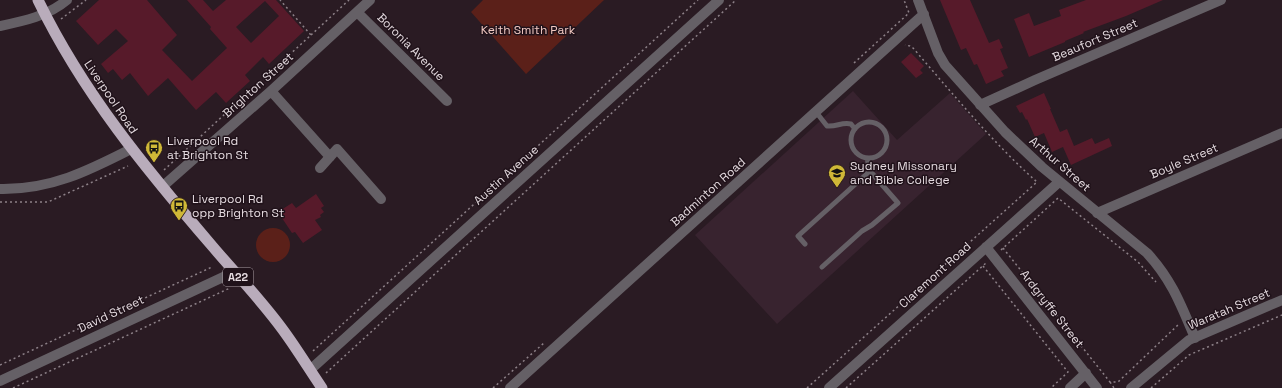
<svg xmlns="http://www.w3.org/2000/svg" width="1282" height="388" font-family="'Space Grotesk',sans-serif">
  <rect width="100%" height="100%" fill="#2a1b23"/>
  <path fill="#38232f" d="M853,91L897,140L950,93L986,134L777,324L695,235Z"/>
  <path fill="#5b2019" d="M483,0H604L526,74L471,12Z
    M256 245a17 17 0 1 1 34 0a17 17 0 1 1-34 0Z"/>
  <path fill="#571a2a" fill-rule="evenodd" d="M99,0H147L177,35L162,50L192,81L227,48L210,29L211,27L187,0H203L213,11L226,0H276L304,31L269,64L263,57L245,75L250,81L226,103L216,92L196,110L168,78L148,96L130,73L122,80L113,69L108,73L101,64L128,41L116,29L98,45L76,21ZM265,1L279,16L251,43L236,27Z
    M940,0H970L989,43L999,39L1003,48L1000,49L1008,68L1001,71L1004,76L986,84L977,64L974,65L966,48L961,50Z
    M1086,0H1163L1126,16L1083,32L1084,33L1065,41V42L1029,57L1014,19L1029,13L1034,26L1061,16L1059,10Z
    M911,53L924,66L920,70L923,73L916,78L901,62Z
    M1044,93L1051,109H1050L1060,132L1067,129L1074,146L1092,138L1095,144L1109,138L1112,146L1071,165L1063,147L1052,152L1044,133L1035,137L1027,119L1026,120L1022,112L1020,113L1016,106Z
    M316,194L324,206L321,208L324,212L320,215L321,217L315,220L322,230L303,243L295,232L292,233L278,212L292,203L296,208Z"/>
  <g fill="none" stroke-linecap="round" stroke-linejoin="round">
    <path stroke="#8d8188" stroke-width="1.5" stroke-dasharray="2 3" stroke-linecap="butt" d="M61,19L86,0
      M311,35L349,0
      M854,63L909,13L904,0
      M164,170L311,35L280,0
      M0,202H48L128,166
      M1003,248L1110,382H1118L1178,325
      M1001,250L1058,198L1138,262L1156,282
      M983,266L1068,372L1051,388
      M313,351L698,0
      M0,365L212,267
      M326,373L736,0
      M1110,382L1114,388
      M13,388L230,288
      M493,388L544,343
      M807,388L1037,182C992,142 953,94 913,48L910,46L905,45
      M846,388L986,263
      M1151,388L1189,355L1282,315"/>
    <path stroke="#656066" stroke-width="5" d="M816,112L827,126C837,127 841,122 851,124L855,129
      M851 140a18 18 0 1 1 36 0a18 18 0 1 1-36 0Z
      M805,244L798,236L870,171L867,158
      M822,267L862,231L872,225L898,203L870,171"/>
    <path stroke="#656066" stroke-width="10" d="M918,0L938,53L945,65L1005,132L1042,167L1147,253C1172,280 1181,305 1195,338
      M357,12L447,101
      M271,91L330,157
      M980,105L1035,80L1221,0
      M320,168L337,149L381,199
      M162,187L271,91L370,0
      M0,189C50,190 88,171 131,149
      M1097,213L1282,133
      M986,247L1097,388
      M310,370L719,0
      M0,381L234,272
      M510,388L924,14
      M829,388L1059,182
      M1070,388L1086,373
      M1131,388L1189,340L1282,300"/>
    <path stroke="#656066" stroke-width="10" d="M0,26C24,21 48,16 67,0"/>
    <path stroke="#b9acbb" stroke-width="11" d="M38,0C83,93 146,169 213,247C236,274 262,301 283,330C297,349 309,369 322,388"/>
  </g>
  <defs>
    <g id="bus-pin" transform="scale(0.9)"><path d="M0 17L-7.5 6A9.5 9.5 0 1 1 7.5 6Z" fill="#cfb837" stroke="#20121a"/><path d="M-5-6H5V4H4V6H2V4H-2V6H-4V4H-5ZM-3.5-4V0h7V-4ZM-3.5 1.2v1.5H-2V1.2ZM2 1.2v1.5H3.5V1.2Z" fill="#111"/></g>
    <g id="university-pin" transform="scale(0.9)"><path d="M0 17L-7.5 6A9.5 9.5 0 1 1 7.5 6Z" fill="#cfb837" stroke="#20121a"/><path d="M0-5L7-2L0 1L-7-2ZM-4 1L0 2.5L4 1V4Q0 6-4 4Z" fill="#111"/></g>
  </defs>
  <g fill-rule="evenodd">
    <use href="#bus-pin" x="154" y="148"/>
    <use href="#university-pin" x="837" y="173"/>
    <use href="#bus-pin" x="179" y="206"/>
  </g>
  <g text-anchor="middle" stroke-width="3" stroke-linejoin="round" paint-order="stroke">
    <rect fill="#20121a" stroke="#a99ea4" stroke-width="1" x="223" y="268" width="30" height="18" rx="3"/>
    <g font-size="11" font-weight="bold" fill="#e4dadf">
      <text x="238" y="281">A22</text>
    </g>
    <g font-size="12" fill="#f2c9c2" stroke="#20121a">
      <text x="528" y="34">Keith Smith Park</text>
    </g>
    <g font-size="12" fill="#e4dadf" stroke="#20121a">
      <text transform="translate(1095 40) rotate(-23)" y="4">Beaufort Street</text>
      <text transform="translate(411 47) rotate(45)" y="4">Boronia Avenue</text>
      <text transform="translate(258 85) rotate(-42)" y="4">Brighton Street</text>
      <text transform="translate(111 97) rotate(56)" y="4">Liverpool Road</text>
      <text transform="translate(1184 161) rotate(-23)" y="4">Boyle Street</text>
      <text transform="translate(1060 164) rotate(41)" y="4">Arthur Street</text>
      <text transform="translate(506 175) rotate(-42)" y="4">Austin Avenue</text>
      <text transform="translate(708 192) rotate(-42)" y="4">Badminton Road</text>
      <text transform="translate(935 275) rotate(-42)" y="4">Claremont Road</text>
      <text transform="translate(1052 309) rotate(52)" y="4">Ardgryffe Street</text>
      <text transform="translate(1229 309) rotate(-23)" y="4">Waratah Street</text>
      <text transform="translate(111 314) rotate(-25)" y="4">David Street</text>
    </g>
    <g font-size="12" fill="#e4dadf" stroke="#20121a" text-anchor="start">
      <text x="167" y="145">Liverpool Rd<tspan x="167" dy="14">at Brighton St</tspan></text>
      <text x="850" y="170">Sydney Missonary<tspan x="850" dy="14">and Bible College</tspan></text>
      <text x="192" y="203">Liverpool Rd<tspan x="192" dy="14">opp Brighton St</tspan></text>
    </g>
  </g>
</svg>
